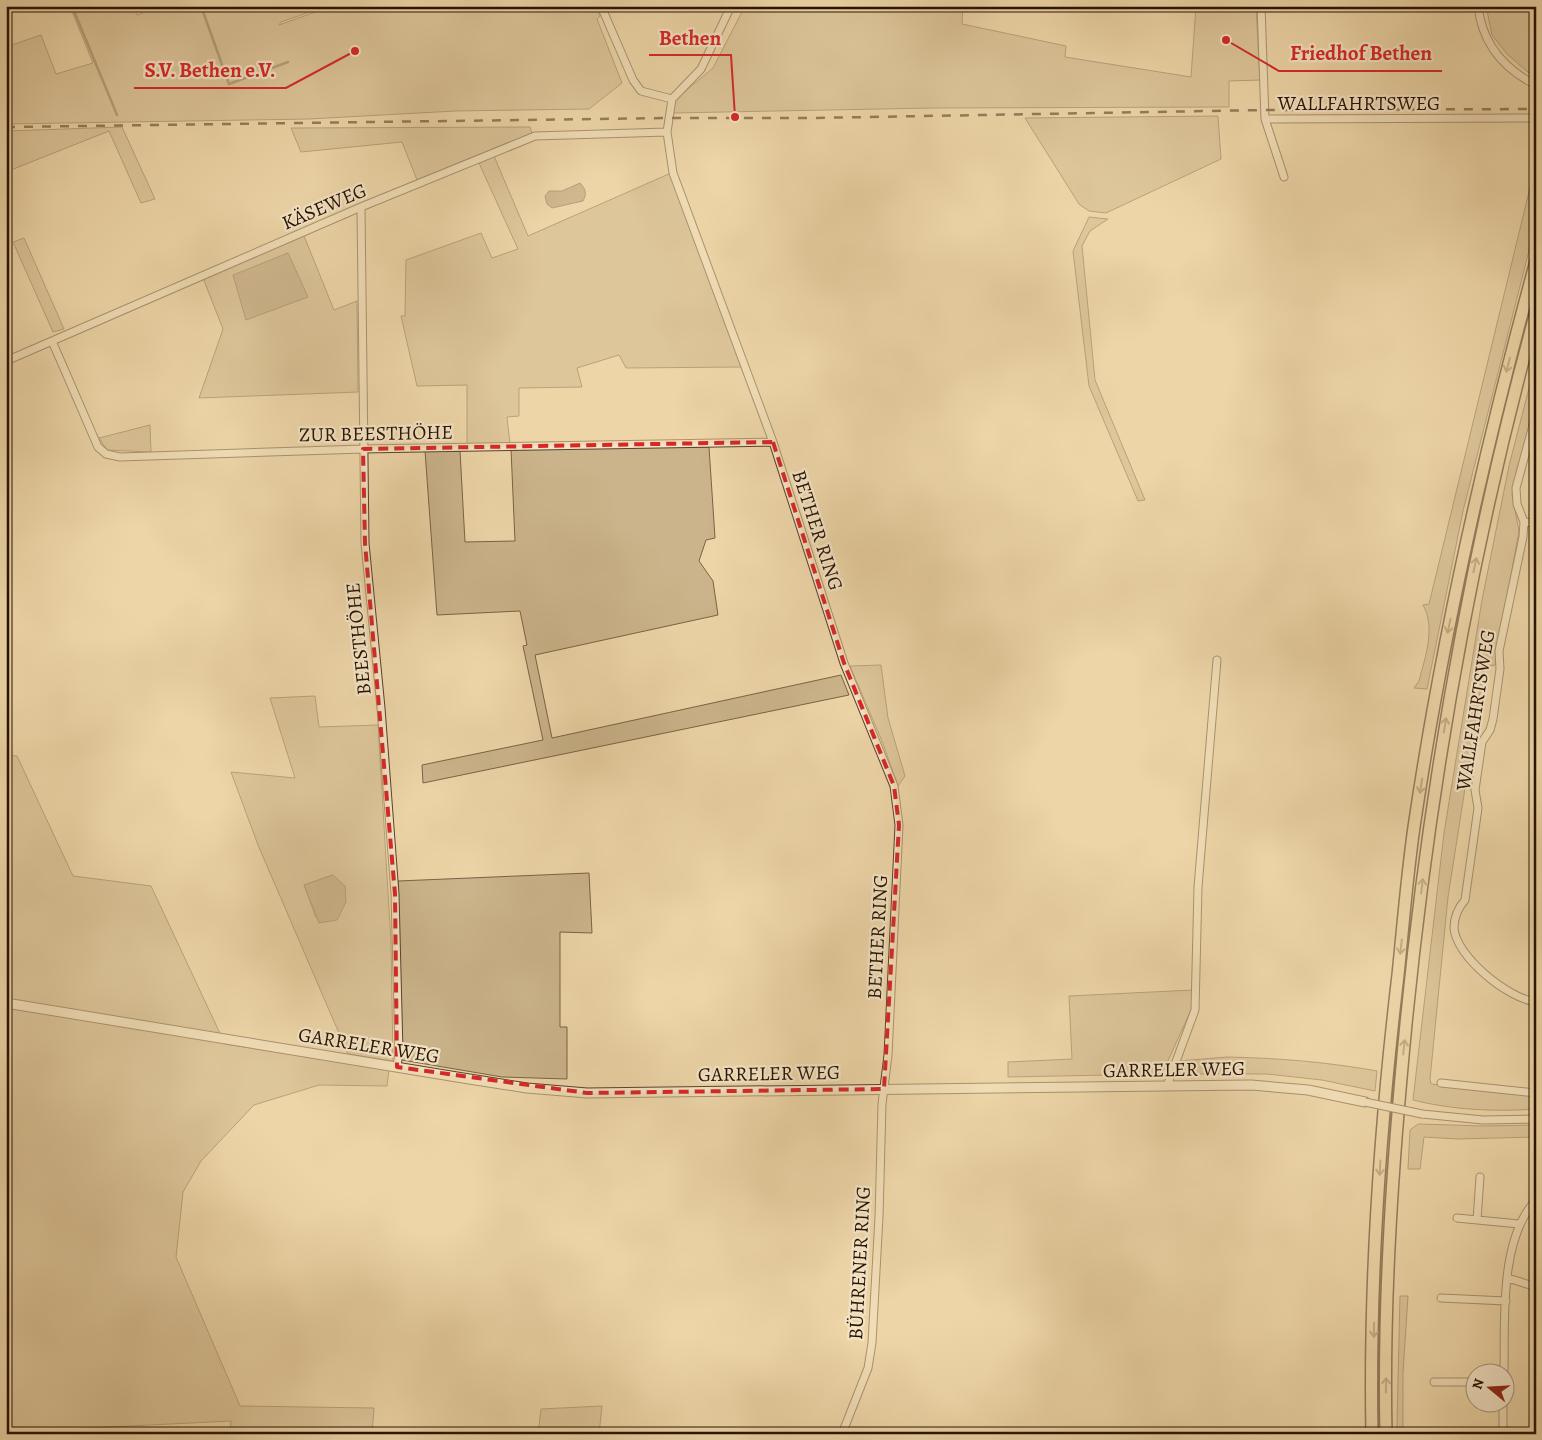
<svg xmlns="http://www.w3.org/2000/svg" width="1542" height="1440" font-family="Alegreya,serif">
  <rect width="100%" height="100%" fill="#edd5a7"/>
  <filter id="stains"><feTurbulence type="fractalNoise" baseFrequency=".004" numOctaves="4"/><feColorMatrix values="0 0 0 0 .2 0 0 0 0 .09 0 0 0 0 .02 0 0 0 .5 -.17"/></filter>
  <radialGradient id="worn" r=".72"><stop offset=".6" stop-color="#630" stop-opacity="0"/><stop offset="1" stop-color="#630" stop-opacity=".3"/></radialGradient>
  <path fill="#cbb48b" stroke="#796346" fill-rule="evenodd" d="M70,6H134L137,15L162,6H327L281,22L279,25L332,6H596L600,16L597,19L622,83L589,109L455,111L309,119L6,124V47L41,35L56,74L93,63Z
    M745,6H963L962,24L1066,46L1065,57L1191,77L1196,6H1256L1260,80L1229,81V107L933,108L672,113L676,99L713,68Z
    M1486,6H1536V79L1507,54L1492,35Z
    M1218,116L1221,159L1106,213L1089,211L1079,204L1025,118Z
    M122,127L155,199L141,203L109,131L6,172V131Z
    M530,127L532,133L417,180L402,142L301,152L291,128Z
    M494,156L528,236L671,173L742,367L626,368L619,355L577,368L582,387L519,388V416L507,417L510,444L467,445V385L417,386L401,316H405L406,260L481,233L492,258L518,249L479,163Z
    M1536,163V223L1463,511L1427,689L1414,688L1419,681C1425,657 1436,628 1423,605L1429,604Z
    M1089,217L1108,219L1090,231L1082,246L1095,380L1145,500L1138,501L1089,386L1073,251Z
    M304,236L334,310L357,301L358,392L199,398L223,329L203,278Z
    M24,238L64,329L53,332L13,242Z
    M1536,361V400L1512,494L1519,531L1495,665L1484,667L1448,897L1430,1079L1431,1084L1536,1095V1109C1496,1112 1452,1110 1413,1100L1444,833L1482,600L1509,466Z
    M150,425L151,452L107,450L99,438Z
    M709,447L715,538L706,540L699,561L713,581L718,615L535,655L552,738L841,675L849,695L423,783L422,765L543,740L523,646L527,645L520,611L437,615L425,451H460L465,542L515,541L511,449Z
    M881,665L888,718L905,776L898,786L882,741L850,666Z
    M315,696L319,727L378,725L391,943L393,1061L348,1054L258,845L231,772L295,778L270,698ZM333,875L316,917L304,885Z
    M6,755L17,756L73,876L151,886L225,1044L389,1070L387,1086L319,1085L254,1105L201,1161L183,1192L176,1257L240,1406L374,1408L372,1434H230L231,1421L28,1431L27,1434H6Z
    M589,873L592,933L560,932V1027H567V1079L502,1077L402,1060L398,881Z
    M1193,990L1191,1010L1162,1074L1008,1077V1062L1072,1059L1069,996Z
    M1227,1057C1278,1058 1327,1062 1377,1071L1375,1091L1322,1080L1267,1074H1175L1179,1061Z
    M1418,1124L1483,1126L1536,1125V1137L1458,1139L1424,1137L1420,1169H1408L1410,1130Z
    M1400,1296H1408L1403,1373V1434H1397V1424Z
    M602,1406L599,1434H538L541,1409Z"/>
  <path fill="#aa936f" stroke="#765f43" d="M580,183C586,189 587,194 583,201L552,208L547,204L545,196L549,191H562Z
    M288,253L308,297L246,320L233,275Z
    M333,875L345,886L346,902L337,920L319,923L304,885Z"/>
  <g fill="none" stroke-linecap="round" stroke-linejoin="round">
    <path stroke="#765f43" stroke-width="2.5" d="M72,6L117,115
      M201,6L229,84L288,62"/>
    <g stroke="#58432a" stroke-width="9">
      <path id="minor" d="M601,6L633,80L641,91L672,99
        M731,6L701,69L672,99L667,132L673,173L773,442L844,663L894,786L899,825L888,1055L882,1104L879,1217L872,1343L868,1368L842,1434
        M1261,6L1265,119L1284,177
        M1478,6C1482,43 1504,69 1536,85
        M1265,119L1536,118
        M361,207L365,543L381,708L395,894L399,1052L397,1067
        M52,341L98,447L106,454L120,457L363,449L773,442
        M6,361L361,207L535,136L667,132
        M1536,414L1516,488L1517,504L1524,522L1523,537L1499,651L1500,669L1493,719L1490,730L1482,742L1475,790L1478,808L1465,900C1458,908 1454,917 1454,928C1456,957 1509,999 1536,1002
        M1524,522L1536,523
        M1441,1083L1536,1093
        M1167,1086L1195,1010L1198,887L1217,660
        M1422,1114L1483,1120L1536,1119
        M1457,1218L1519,1224
        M1477,1220L1480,1177
        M1508,1278L1536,1287
        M1441,1298L1506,1301
        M1504,1372C1505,1322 1499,1239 1536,1200
        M1434,1382H1474
        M1503,1434V1402"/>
    </g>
    <g stroke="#58432a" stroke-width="11">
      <path id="tertiary" d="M6,1003L463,1078L527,1088L587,1093L1251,1085L1308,1090L1365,1102"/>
    </g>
    <g stroke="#271201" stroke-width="14">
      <path id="trunk" d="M1372,1434C1369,1281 1380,1127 1398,975C1403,926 1407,876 1414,827C1442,636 1485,448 1536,261
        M1386,1434C1383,1297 1393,1159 1406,1024C1430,783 1472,545 1536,312"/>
    </g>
    <use href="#minor" stroke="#f3e4c6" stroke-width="7"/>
    <use href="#tertiary" stroke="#f3e4c6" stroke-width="9"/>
    <use href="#trunk" stroke="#edd5a7" stroke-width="11"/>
    <path stroke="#271201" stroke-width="2.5" stroke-dasharray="9 9" stroke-linecap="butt" d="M6,127L668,118H812L1265,110L1536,109"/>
    <g stroke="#58432a" stroke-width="9" stroke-linecap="butt">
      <path id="minor-bridge" d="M1365,1102L1422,1114"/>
    </g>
    <use href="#minor-bridge" stroke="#f3e4c6" stroke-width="7"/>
  </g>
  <defs><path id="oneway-shaft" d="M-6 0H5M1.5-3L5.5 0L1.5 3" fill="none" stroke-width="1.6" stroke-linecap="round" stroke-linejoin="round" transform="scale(1.25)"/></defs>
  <g stroke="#947d5c">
    <use href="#oneway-shaft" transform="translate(1508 365) rotate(105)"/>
    <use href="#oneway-shaft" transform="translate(1475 565) rotate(-78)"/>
    <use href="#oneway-shaft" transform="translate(1449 626) rotate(102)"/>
    <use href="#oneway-shaft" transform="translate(1445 725) rotate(-81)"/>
    <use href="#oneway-shaft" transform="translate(1421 786) rotate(99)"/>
    <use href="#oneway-shaft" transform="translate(1422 886) rotate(-83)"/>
    <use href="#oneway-shaft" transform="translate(1401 947) rotate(96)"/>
    <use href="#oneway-shaft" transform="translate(1404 1047) rotate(-84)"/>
    <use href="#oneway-shaft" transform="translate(1380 1168) rotate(93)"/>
    <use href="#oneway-shaft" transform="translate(1374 1330) rotate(91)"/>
    <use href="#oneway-shaft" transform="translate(1386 1385) rotate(-89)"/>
  </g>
  <path d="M0 0H1542V1440H0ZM773,442L844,663L894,786L899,825L884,1089L587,1093L397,1067L395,894L365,543L363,449Z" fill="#edd5a7" fill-opacity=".55" fill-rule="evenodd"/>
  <path fill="none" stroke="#d62828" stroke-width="4" stroke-dasharray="10 6" stroke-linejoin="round" d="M773,442L844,663L894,786L899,825L884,1089L587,1093L397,1067L395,894L365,543L363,449Z"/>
  <g text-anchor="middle" stroke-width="4.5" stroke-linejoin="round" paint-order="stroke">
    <g font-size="20" fill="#271201" stroke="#f3e4c6">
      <text x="1359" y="110">WALLFAHRTSWEG</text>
      <text transform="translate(324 206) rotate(-23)" y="7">KÄSEWEG</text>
      <text transform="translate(376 433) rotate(-1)" y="7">ZUR BEESTHÖHE</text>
      <text transform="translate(818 530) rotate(72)" y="7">BETHER RING</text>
      <text transform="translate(358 639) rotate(-96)" y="7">BEESTHÖHE</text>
      <text transform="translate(1475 710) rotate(-81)" y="7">WALLFAHRTSWEG</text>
      <text transform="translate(877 937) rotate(-87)" y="7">BETHER RING</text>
      <text transform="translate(369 1045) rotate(9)" y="7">GARRELER WEG</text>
      <text transform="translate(1174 1069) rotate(-1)" y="7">GARRELER WEG</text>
      <text transform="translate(769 1073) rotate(-1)" y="7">GARRELER WEG</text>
      <text transform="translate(859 1263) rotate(-87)" y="7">BÜHRENER RING</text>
    </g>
  </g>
  <path fill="none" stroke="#d62828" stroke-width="2" d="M735 117L731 55H649M1226 40L1279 71H1442M355 51L286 88H134"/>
  <g fill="#d62828" stroke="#f3e4c6" stroke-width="2">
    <circle cx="735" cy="117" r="5"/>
    <circle cx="1226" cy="40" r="5"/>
    <circle cx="355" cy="51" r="5"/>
  </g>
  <g font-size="21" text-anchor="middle" font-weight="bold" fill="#d62828" stroke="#f3e4c6" stroke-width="4.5" stroke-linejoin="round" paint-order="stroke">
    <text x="690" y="45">Bethen</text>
    <text x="1361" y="60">Friedhof Bethen</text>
    <text x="210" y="77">S.V. Bethen e.V.</text>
  </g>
  <rect width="1542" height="1440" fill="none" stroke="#edd5a7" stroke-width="25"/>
  <rect x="8" y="8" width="1527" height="1425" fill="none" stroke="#271201" stroke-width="2.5"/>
  <rect x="12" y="12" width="1517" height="1415" fill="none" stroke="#271201"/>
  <g transform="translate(1490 1388) rotate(288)"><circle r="24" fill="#f3e4c6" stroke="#a19077"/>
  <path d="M0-4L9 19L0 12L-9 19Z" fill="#8f2418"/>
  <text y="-8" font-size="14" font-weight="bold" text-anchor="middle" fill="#271201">N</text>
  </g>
  <rect width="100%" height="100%" filter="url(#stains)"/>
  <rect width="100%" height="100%" fill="url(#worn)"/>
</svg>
